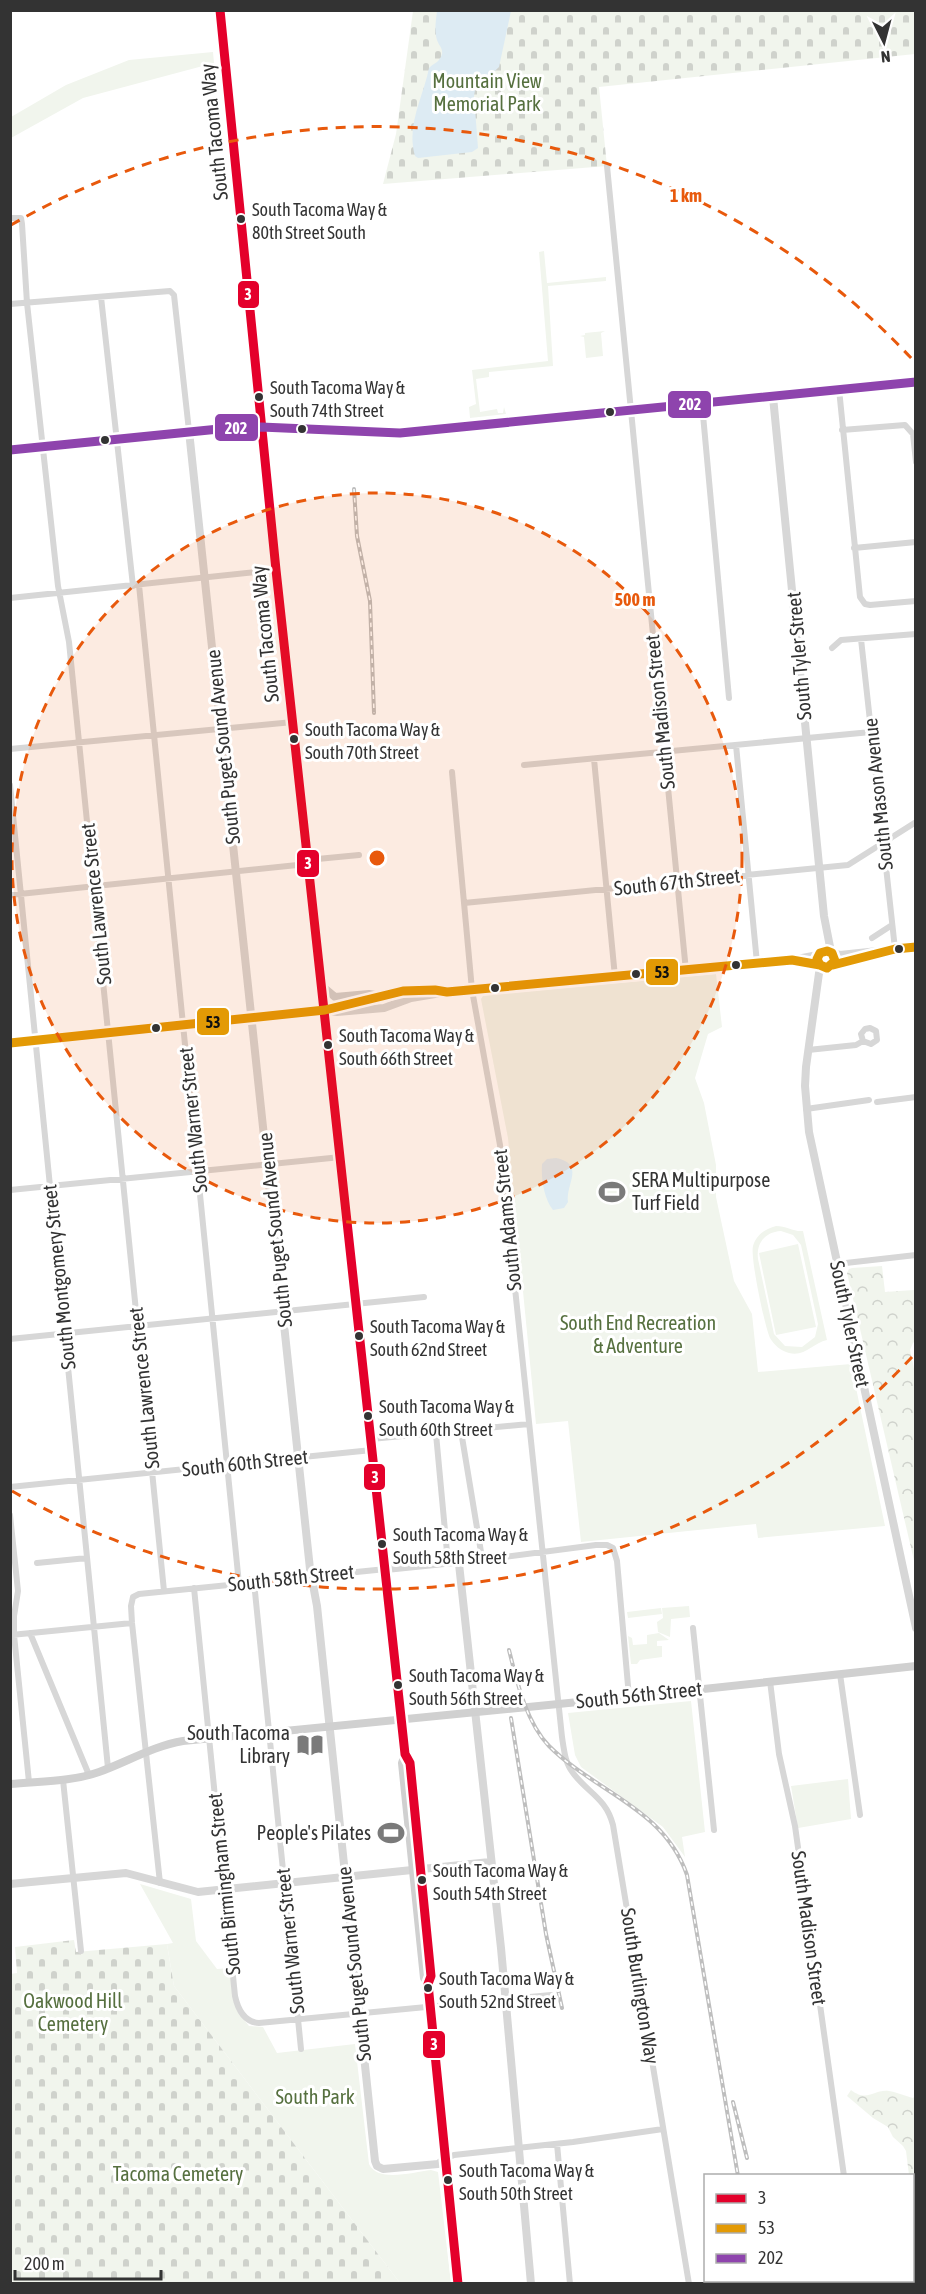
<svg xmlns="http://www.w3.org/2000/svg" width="926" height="2294" font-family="'Asap Condensed',sans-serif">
  <defs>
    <pattern id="forest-crowns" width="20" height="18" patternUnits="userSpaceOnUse" patternTransform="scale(1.5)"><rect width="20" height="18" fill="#f1f5ed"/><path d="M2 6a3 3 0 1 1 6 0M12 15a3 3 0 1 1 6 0" fill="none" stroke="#cfd2cc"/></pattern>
    <pattern id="cemetery-stones" width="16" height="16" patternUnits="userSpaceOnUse" patternTransform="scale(1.5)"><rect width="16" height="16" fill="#f1f5ed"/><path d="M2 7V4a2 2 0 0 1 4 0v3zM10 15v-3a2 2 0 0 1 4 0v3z" fill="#cfd2cc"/></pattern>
  </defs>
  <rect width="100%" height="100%" fill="#fff"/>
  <path fill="#f1f5ed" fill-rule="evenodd" d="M213,52L214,63L83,98L11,138V117L66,85L129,60Z
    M544,251L547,283L606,277V281L548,286L553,366L489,372V377L476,379L480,412L497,409L498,413H503L504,407L506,414L470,418L469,407L476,404L472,370L548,361L539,252Z
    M605,331L601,333L603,356L586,358L584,337L580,336L585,335V333Z
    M716,974L722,1027L708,1034L695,1078L704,1103L716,1165V1197L734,1281L752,1314L758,1372L851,1364L885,1526L758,1538L756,1524L581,1542L568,1421L536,1424L508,1138L481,999L483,996Z
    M776,1226C786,1226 794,1232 803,1231L827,1340C813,1343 805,1357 789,1353C781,1351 774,1345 770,1338C765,1328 750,1257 753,1246C756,1235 765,1229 776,1226ZM781,1231L793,1235L801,1245L818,1324L815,1337L802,1347L785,1346L774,1334L758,1259C756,1243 765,1232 781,1231Z
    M798,1244L816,1327L776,1335L759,1253Z
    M689,1606L690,1617L671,1619L670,1637L658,1632L657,1622L663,1618L662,1608Z
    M661,1608L662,1614L628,1618L627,1612Z
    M659,1633L669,1640L657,1641V1646H662V1657L640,1660L637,1664H631L628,1636L632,1638L633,1645L647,1644V1635Z
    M691,1701L705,1832L682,1837L685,1857L663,1827L581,1767L575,1755L568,1713Z
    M848,1779L851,1819L798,1828L791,1786Z
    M140,1884L191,1899L196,1941L217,1969L230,1968L242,2017L249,2026L263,2027L277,2053L355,2044L369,2164C378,2183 413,2172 431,2170L438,2172L451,2283H400L174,1986L167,1944L173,1943Z"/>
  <path fill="url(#forest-crowns)" d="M882,1266L885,1292L914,1290L915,1341L913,1343L910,1350L916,1378L915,1565L847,1273L849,1269L852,1268Z
    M851,2090C868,2103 873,2089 889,2091C896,2092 906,2096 913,2098L915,2096V2224L912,2176L909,2175L906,2151L903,2146L893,2137L888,2127L873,2118L847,2096Z"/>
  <path fill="url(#cemetery-stones)" d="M413,11H915V54L599,87L607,166L383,184L396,134Z
    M74,1940L76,1952L167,1944L174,1986L400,2283L11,2284L10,1974L17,1973L15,1947Z"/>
  <path fill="#ddebf3" d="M437,11H511L499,67L475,90L474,96L478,148L472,152L418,158L415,156C406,125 423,98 429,68C434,63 440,62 442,54C443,48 439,46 437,40C434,31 436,20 437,11Z
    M556,1158C586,1164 565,1185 568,1202L564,1208L553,1210C544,1198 541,1180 542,1164L547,1159Z"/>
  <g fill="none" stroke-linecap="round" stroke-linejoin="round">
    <path stroke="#d7d7d7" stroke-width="6" d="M607,166L686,971
      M10,218H21L22,224L27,303L58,586L69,642L164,1591
      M101,297L133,586
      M10,304L170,291L174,295L189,431
      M839,389L860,597L865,604L870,605L916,601
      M702,404L729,698
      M842,430L905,425L913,434L916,462
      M854,548L916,542
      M139,585L239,1584
      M10,598L276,570
      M861,639L895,949
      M832,648L841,640L916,634
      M736,745L757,963
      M10,749L293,722
      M594,759L615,977
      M524,765L871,732
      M452,772L472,990L500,1145L562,1737C564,1750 565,1763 573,1773C588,1793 606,1798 613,1825L689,2284
      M10,785L108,1768
      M307,860L359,855
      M10,895L307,864
      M464,903L848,865L916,822
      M872,938L892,925
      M808,1050L856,1045L863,1041L871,1044L877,1040L876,1031L870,1028L865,1029L861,1034L863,1041
      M877,1102L916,1097
      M806,1109L869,1100
      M10,1190L341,1157
      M837,1264L916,1255
      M10,1339L424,1297
      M436,1434L448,1563
      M371,1439L529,1424
      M10,1487L372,1450
      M10,1515L18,1591L14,1616V1635L29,1782
      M504,1557L596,1545H607L613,1548L617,1561L629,1697
      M37,1563L87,1558
      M459,1564L467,1559L475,1558L481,1552L461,1431
      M254,1582L301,2049
      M194,1588L235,1996C238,2010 244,2022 259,2023L551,1995
      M693,1628L714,1830
      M30,1633L89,1775
      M11,1635L132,1623
      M840,1674L860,1815
      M770,1681L779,1754L795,1826L844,2176
      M63,1780L81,1951
      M160,1883L132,1623L131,1606L133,1597L139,1594L386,1569
      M557,2144L570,2284
      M445,2159L454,2155L573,2142L663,2129"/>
    <path stroke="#d7d7d7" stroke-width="8" d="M773,397L824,916L831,952
      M189,431L310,1569L317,1606L375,2161L377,2166L383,2169L438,2164L445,2159
      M832,953L840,955L916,947
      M796,961L816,964L825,968L831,967L835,961L833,954L827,951L820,953L817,958
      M833,965L861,957
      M820,966L806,1067L805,1086L809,1132L916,1628
      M325,1010L337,1012L384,1008L411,998L447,992L792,960L818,955
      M10,1043L325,1010C354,1001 418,982 447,992
      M386,1569L454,1562L459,1564L501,1948L531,2284
      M10,1884L126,1873L198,1892L490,1862"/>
    <path stroke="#d0d0d0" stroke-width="8" d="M261,427L374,1471L387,1577L405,1754L402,1763L424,1978L428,1984L458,2284
      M322,986L335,997L369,994L375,995
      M405,1754L410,1763L431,1976L428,1984
      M10,1784C40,1781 71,1782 99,1772C127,1762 153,1746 183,1741L629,1697L916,1666"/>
    <path stroke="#cacaca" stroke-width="9" d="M220,10L261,427
      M10,450L229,428L261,427L400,433L916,382"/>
    <g stroke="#bebebe" stroke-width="4">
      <path id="rail" d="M354,489L357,536L370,601L374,713
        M509,1650C517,1682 526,1722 549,1746C595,1792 664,1808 687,1875L738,2176
        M511,1718L546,1934L562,2008
        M733,2102L747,2158"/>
    </g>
    <use href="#rail" stroke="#fff" stroke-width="1.5" stroke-dasharray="4.5" stroke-linecap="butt"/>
    <g stroke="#fff" stroke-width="14">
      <path id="bus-1" d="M220,10L276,570L405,1754L410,1763L431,1976L428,1984L458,2284"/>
    </g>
    <g stroke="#fff" stroke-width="14">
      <path id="bus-2" d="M827,951L832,953L835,961L827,968L820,965L817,959L820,953Z
        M833,965L895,949L916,947
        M10,1043L325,1010L403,991L435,990L447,992L792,960L820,965"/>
    </g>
    <g stroke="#fff" stroke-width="14">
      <path id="bus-3" d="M10,450L229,428L261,427L400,433L916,382"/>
    </g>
    <use href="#bus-1" stroke="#e4002b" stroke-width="9"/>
    <use href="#bus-2" stroke="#e39a05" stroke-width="9"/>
    <use href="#bus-3" stroke="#8e44ad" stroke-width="9"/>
  </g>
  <circle cx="377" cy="858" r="365" fill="#e8590c" fill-opacity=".12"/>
  <g fill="none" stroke="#e8590c" stroke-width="3" stroke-dasharray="10 8">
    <circle cx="377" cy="858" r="365"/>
    <path d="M912 1357A731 731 0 0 1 12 1491M11 225A731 731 0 0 1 912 359"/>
  </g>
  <defs>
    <g id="stadium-bare" transform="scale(2.07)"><path d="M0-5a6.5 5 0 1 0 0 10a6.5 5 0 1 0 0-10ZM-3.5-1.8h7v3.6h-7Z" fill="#7a7a7a" stroke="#fff" stroke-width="2.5" paint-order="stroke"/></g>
    <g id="library-bare" transform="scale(2.07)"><path d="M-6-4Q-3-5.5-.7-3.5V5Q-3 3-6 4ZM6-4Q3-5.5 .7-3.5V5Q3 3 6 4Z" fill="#7a7a7a" stroke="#fff" stroke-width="2.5" paint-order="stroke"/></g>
  </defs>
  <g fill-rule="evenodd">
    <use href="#stadium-bare" x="612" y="1192"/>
    <use href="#library-bare" x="310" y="1745"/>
    <use href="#stadium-bare" x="391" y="1833"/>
  </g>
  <g fill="#333" stroke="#fff" stroke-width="2">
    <circle cx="241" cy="219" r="5"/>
    <circle cx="259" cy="397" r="5"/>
    <circle cx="610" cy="412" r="5"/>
    <circle cx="302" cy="429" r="5"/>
    <circle cx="105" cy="440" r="5"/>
    <circle cx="294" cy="739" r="5"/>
    <circle cx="899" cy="949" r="5"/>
    <circle cx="736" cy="965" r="5"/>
    <circle cx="636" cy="974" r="5"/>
    <circle cx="495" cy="988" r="5"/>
    <circle cx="156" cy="1028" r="5"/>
    <circle cx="328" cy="1045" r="5"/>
    <circle cx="359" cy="1336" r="5"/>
    <circle cx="368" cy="1416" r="5"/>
    <circle cx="382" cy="1544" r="5"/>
    <circle cx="398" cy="1685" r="5"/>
    <circle cx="422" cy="1880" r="5"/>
    <circle cx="428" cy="1988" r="5"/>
    <circle cx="448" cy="2180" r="5"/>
  </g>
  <g text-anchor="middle" stroke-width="6" stroke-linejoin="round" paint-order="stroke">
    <g font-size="18" fill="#333" stroke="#fff" text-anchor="start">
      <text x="252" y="216">South Tacoma Way &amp;<tspan x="252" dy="23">80th Street South</tspan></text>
      <text x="270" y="394">South Tacoma Way &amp;<tspan x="270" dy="23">South 74th Street</tspan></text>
      <text x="305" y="736">South Tacoma Way &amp;<tspan x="305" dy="23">South 70th Street</tspan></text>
      <text x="339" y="1042">South Tacoma Way &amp;<tspan x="339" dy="23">South 66th Street</tspan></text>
      <text x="370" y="1333">South Tacoma Way &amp;<tspan x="370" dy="23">South 62nd Street</tspan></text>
      <text x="379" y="1413">South Tacoma Way &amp;<tspan x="379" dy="23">South 60th Street</tspan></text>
      <text x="393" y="1541">South Tacoma Way &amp;<tspan x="393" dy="23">South 58th Street</tspan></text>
      <text x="409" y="1682">South Tacoma Way &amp;<tspan x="409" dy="23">South 56th Street</tspan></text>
      <text x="433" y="1877">South Tacoma Way &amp;<tspan x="433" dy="23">South 54th Street</tspan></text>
      <text x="439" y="1985">South Tacoma Way &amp;<tspan x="439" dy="23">South 52nd Street</tspan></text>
      <text x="459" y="2177">South Tacoma Way &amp;<tspan x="459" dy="23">South 50th Street</tspan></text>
    </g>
    <g font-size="20" fill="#56703f" stroke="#fff">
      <text x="487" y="88">Mountain View<tspan x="487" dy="23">Memorial Park</tspan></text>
      <text x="638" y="1330">South End Recreation<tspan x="638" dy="23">&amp; Adventure</tspan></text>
      <text x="73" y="2008">Oakwood Hill<tspan x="73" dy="23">Cemetery</tspan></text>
      <text x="315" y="2104">South Park</text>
      <text x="178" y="2181">Tacoma Cemetery</text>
    </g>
    <g font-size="20" fill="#333" stroke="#fff">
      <text transform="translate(214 132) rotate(-96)" y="7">South Tacoma Way</text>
      <text transform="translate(265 634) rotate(-96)" y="7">South Tacoma Way</text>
      <text transform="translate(799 656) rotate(-95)" y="7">South Tyler Street</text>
      <text transform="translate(660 712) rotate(-96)" y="7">South Madison Street</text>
      <text transform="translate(223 747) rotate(-96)" y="7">South Puget Sound Avenue</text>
      <text transform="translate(878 794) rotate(-96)" y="7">South Mason Avenue</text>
      <text transform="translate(677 882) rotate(-6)" y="7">South 67th Street</text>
      <text transform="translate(96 904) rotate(-96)" y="7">South Lawrence Street</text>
      <text transform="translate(193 1120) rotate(-96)" y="7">South Warner Street</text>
      <text transform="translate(507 1220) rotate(-96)" y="7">South Adams Street</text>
      <text transform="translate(275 1230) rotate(-96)" y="7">South Puget Sound Avenue</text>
      <text transform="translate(59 1277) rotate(-96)" y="7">South Montgomery Street</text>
      <text transform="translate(850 1324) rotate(78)" y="7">South Tyler Street</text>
      <text transform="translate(144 1388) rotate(-96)" y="7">South Lawrence Street</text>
      <text transform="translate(245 1463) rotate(-6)" y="7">South 60th Street</text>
      <text transform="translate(291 1578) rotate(-6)" y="7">South 58th Street</text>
      <text transform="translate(639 1695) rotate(-6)" y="7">South 56th Street</text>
      <text transform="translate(224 1884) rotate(-96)" y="7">South Birmingham Street</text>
      <text transform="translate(809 1928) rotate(82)" y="7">South Madison Street</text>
      <text transform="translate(290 1941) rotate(-96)" y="7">South Warner Street</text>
      <text transform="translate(354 1964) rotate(-96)" y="7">South Puget Sound Avenue</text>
      <text transform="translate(640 1986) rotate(81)" y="7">South Burlington Way</text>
    </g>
    <g font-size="20" fill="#333" stroke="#fff" text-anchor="end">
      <text x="632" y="1187" text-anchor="start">SERA Multipurpose<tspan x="632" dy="23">Turf Field</tspan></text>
      <text x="290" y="1740">South Tacoma<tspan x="290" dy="23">Library</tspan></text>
      <text x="371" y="1840">People's Pilates</text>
    </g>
  </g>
  <circle cx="377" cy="858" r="9" fill="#e8590c" stroke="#fff" stroke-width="3"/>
  <g font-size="18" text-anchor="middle" font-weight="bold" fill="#e8590c" stroke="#fff" stroke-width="6" stroke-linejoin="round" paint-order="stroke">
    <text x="686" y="202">1 km</text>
    <text x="635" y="606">500 m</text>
  </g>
  <g stroke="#fff" stroke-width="2">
    <rect x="237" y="280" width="23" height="29" rx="6" fill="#e4002b"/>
    <rect x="667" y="390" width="45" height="29" rx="6" fill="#8e44ad"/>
    <rect x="214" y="413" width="45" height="29" rx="6" fill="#8e44ad"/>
    <rect x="296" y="849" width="24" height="29" rx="6" fill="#e4002b"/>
    <rect x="645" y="958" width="34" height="28" rx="6" fill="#e39a05"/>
    <rect x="196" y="1007" width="34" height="29" rx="6" fill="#e39a05"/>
    <rect x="363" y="1463" width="23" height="28" rx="6" fill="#e4002b"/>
    <rect x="422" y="2030" width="24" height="29" rx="6" fill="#e4002b"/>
  </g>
  <g font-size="16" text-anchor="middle" font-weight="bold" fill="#fff">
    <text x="248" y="300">3</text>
    <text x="690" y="410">202</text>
    <text x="236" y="434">202</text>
    <text x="308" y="869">3</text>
    <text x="375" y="1483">3</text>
    <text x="434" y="2050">3</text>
  </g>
  <g font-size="16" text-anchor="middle" font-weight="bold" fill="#111">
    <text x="662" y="978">53</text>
    <text x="213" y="1028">53</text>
  </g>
  <rect width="926" height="2294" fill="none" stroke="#333333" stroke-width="24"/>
  <rect x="704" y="2174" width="210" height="108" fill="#ffffff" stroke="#adadad" stroke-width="1.5"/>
  <rect x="716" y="2194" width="30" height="9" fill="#e4002b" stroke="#adadad" stroke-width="1.5"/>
  <text x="758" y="2204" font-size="18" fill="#333333">3</text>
  <rect x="716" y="2224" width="30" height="9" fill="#e39a05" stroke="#adadad" stroke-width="1.5"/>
  <text x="758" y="2234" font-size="18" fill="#333333">53</text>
  <rect x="716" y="2254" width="30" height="9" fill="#8e44ad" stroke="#adadad" stroke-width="1.5"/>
  <text x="758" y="2264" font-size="18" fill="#333333">202</text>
  <g transform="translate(884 42) rotate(174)" stroke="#ffffff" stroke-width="4.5" paint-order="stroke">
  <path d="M0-4.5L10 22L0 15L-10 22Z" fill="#333333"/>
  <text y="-9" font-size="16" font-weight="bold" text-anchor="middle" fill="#333333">N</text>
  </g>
  <path d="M15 2270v9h146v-9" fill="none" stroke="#333333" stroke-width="3"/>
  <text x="24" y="2270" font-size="18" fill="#333333" stroke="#ffffff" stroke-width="4.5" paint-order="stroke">200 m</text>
</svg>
